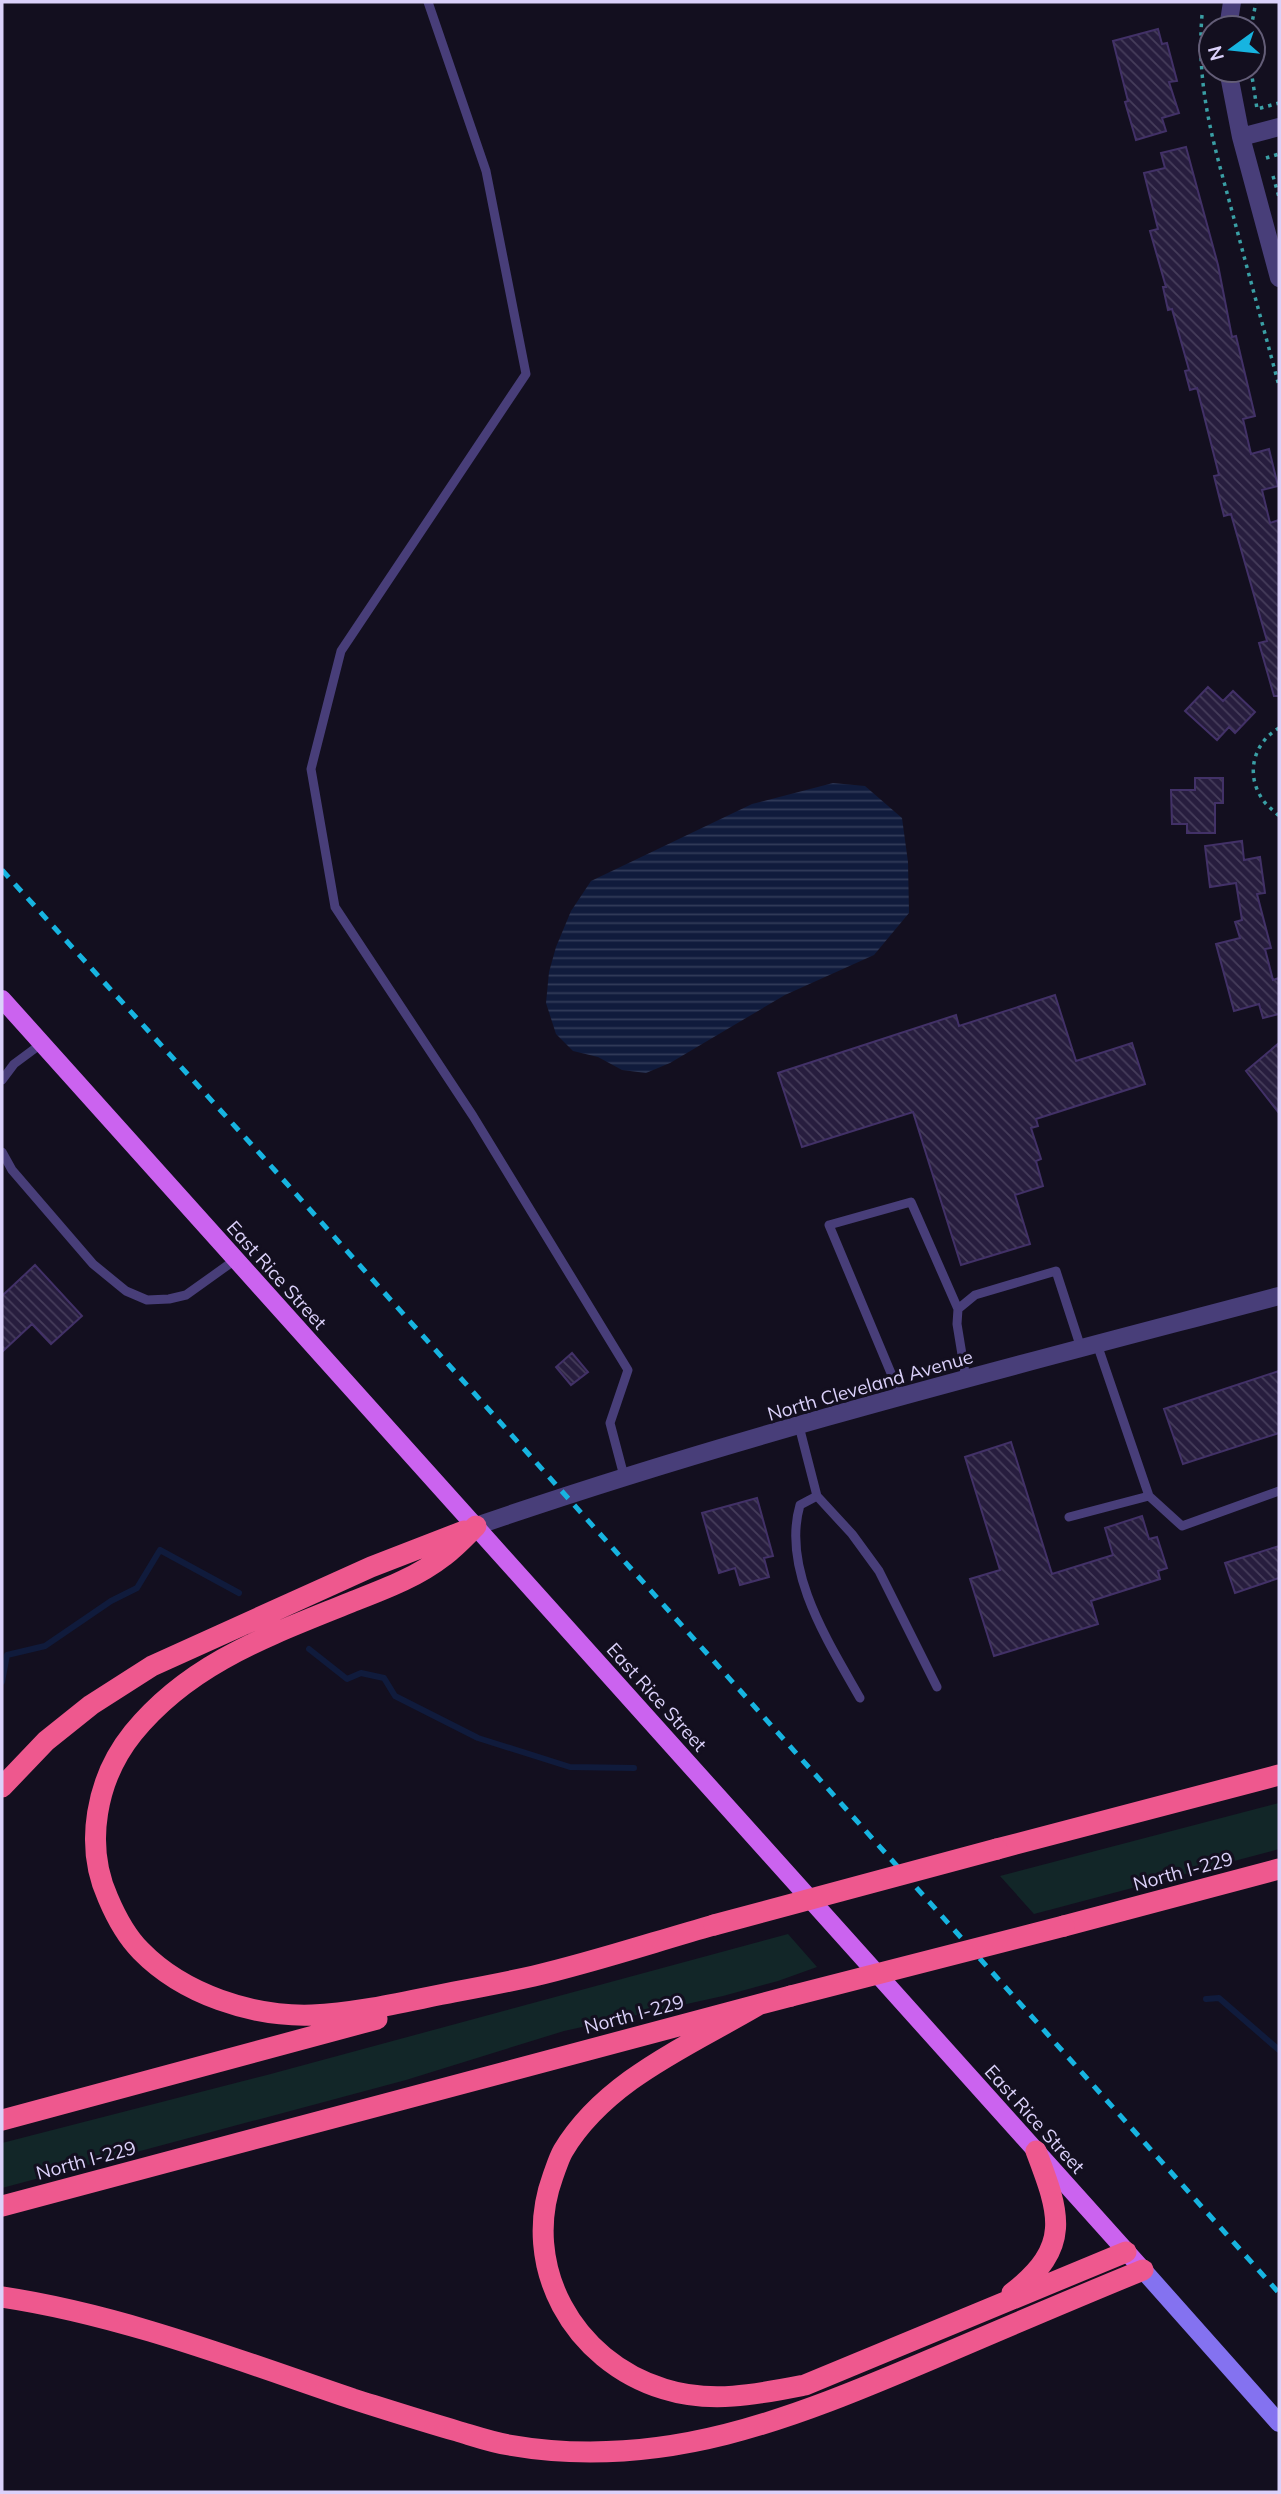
<svg xmlns="http://www.w3.org/2000/svg" width="1281" height="2494" font-family="Mulish,sans-serif">
  <defs>
    <pattern id="water-rules" width="6" height="5" patternUnits="userSpaceOnUse" patternTransform="scale(1.75)"><rect width="6" height="5" fill="#101b3c"/><path d="M0 2.5h6" fill="none" stroke="#323b59"/></pattern>
    <pattern id="building-back-hatch" width="6" height="6" patternUnits="userSpaceOnUse" patternTransform="scale(1.75)"><rect width="6" height="6" fill="#271d3e"/><path d="M-1 5l2 2M0 0l6 6M5-1l2 2" fill="none" stroke="#463d5b"/></pattern>
  </defs>
  <rect width="100%" height="100%" fill="#130f1f"/>
  <path fill="#122628" d="M1279,1803V1849L1272,1851L1034,1914L1000,1876Z
    M788,1934L817,1967L778,1981L723,1996L564,2031L406,2080L2,2188V2143L267,2075Z"/>
  <path fill="url(#water-rules)" d="M833,783L865,786L902,818L908,862L909,913L874,955L785,995L670,1063L646,1073L622,1070L598,1057L573,1051L556,1034L546,1003L549,972L556,947L571,911L591,881L752,804Z"/>
  <g fill="none" stroke-linecap="round" stroke-linejoin="round">
    <path stroke="#101b3c" stroke-width="6" d="M309,1649L347,1679L361,1673L384,1678L395,1696L478,1738L570,1767L634,1768
      M2,1682L7,1655L45,1646L111,1601L137,1588L160,1550L239,1593
      M1206,1999L1219,1998L1279,2050"/>
  </g>
  <path fill="url(#building-back-hatch)" stroke="#423167" stroke-width="2" d="M1158,29L1162,44L1167,43L1177,81L1169,82L1179,113L1162,118L1166,131L1136,140L1125,102L1128,101L1113,41Z
    M1186,147L1218,265L1232,337L1236,336L1255,416L1243,419L1251,454L1269,449L1278,486L1262,490L1270,523L1279,520V696H1274L1259,643L1267,641L1231,514L1224,516L1214,476L1219,475L1197,388L1190,390L1185,371L1189,370L1172,309L1168,310L1163,287H1166L1150,231L1158,229L1144,173L1165,168L1161,153Z
    M1208,687L1223,701L1233,691L1255,712L1235,733L1229,727L1217,740L1185,711Z
    M1195,778H1223V803H1215V833H1187V824H1172L1171,790H1195Z
    M1242,841L1244,860L1260,857L1265,893L1257,894L1271,948L1265,949L1273,980L1279,978V1014L1263,1018L1259,1004L1234,1011L1216,944L1240,938L1235,922L1242,920L1236,883L1210,887L1205,846Z
    M1055,995L1076,1061L1132,1043L1145,1084L1036,1119L1038,1126L1031,1128L1041,1159L1036,1161L1043,1186L1015,1195L1030,1244L961,1265L913,1112L802,1147L778,1073L956,1015L959,1026Z
    M1279,1043V1113L1246,1071Z
    M35,1265L82,1316L51,1344L32,1324L2,1352V1296Z
    M572,1353L588,1372L571,1385L556,1367Z
    M1279,1371V1433L1183,1464L1164,1409Z
    M1011,1442L1052,1574L1113,1555L1105,1528L1142,1516L1149,1539L1157,1537L1167,1568L1158,1571L1160,1579L1091,1601L1098,1624L994,1656L970,1579L1000,1570L965,1457Z
    M757,1498L773,1556L764,1558L769,1577L740,1585L735,1568L719,1573L702,1513Z
    M1279,1546V1578L1235,1593L1225,1563Z"/>
  <g fill="none" stroke-linecap="round" stroke-linejoin="round">
    <path stroke="#3a9fa5" stroke-width="3.5" stroke-dasharray="3.5 5" stroke-linecap="butt" d="M1202,15C1196,90 1214,144 1233,215C1248,272 1264,329 1279,386
      M1251,28L1256,2
      M1251,70L1257,109L1279,103
      M1266,158L1279,154
      M1273,176L1279,197
      M1279,728C1253,743 1245,775 1263,800C1267,806 1274,811 1279,816"/>
    <path stroke="#483e79" stroke-width="9" d="M428,2L486,171L526,374L341,651L311,769L335,907L473,1116L628,1370L610,1423L624,1476
      M2,1080L14,1064L41,1044
      M2,1152L12,1170L93,1264L126,1291L147,1300L169,1299L186,1295L235,1260
      M1097,1344L1149,1496L1182,1526L1279,1491
      M966,1379L957,1324L958,1309L975,1295L1056,1271L1081,1348
      M901,1397L829,1225L911,1202L958,1309
      M799,1426L817,1496L852,1534L879,1571L937,1687
      M817,1496L800,1505C781,1570 829,1643 860,1698
      M1069,1517L1149,1496"/>
    <path stroke="#483e79" stroke-width="18" d="M1228,28L1232,2
      M1228,70L1241,137L1279,278
      M1241,137L1279,127"/>
    <path stroke="#483e79" stroke-width="18" d="M476,1526C739,1435 1010,1367 1279,1296"/>
    <path stroke="#8472f0" stroke-width="18" d="M1143,2270L1279,2423"/>
    <path stroke="#cb63ef" stroke-width="18" d="M2,999L1143,2270"/>
    <path stroke="#ee588e" stroke-width="21" d="M476,1526C466,1536 456,1547 444,1556C416,1578 382,1590 349,1603C268,1636 190,1663 133,1733C96,1779 84,1845 108,1898C116,1917 126,1936 141,1951C183,1994 252,2017 312,2015C360,2013 407,2001 454,1992C481,1987 507,1982 534,1976C594,1962 654,1942 714,1925
      M2,1787L46,1741L91,1705L152,1666L371,1567L464,1531
      M997,1849L1279,1775
      M1064,1926L1279,1869
      M760,2004C691,2045 606,2079 563,2151C559,2158 556,2168 553,2176C520,2266 573,2361 664,2389C711,2404 759,2394 805,2385L1126,2252
      M2,2120L377,2019
      M2,2206L791,1996
      M1012,2293C1072,2247 1060,2214 1036,2151
      M2,2297C122,2315 238,2360 353,2399C388,2410 422,2421 457,2431C474,2436 491,2442 509,2445C663,2472 793,2418 932,2359C1002,2329 1072,2299 1143,2270"/>
    <path stroke="#17b4e0" stroke-width="5" stroke-dasharray="10 9" stroke-linecap="butt" d="M2,870L262,1156L1279,2293"/>
    <path stroke="#ee588e" stroke-width="21" d="M714,1925L997,1849
      M791,1996L1064,1926"/>
  </g>
  <g text-anchor="middle" stroke-width="6" stroke-linejoin="round" paint-order="stroke">
    <g font-size="19" fill="#dbd1fa" stroke="#130f1f">
      <text transform="translate(277 1275) rotate(48)" y="7">East Rice Street</text>
      <text transform="translate(870 1385) rotate(-16)" y="7">North Cleveland Avenue</text>
      <text transform="translate(657 1697) rotate(48)" y="7">East Rice Street</text>
      <text transform="translate(1183 1871) rotate(-15)" y="7">North I-229</text>
      <text transform="translate(634 2014) rotate(-15)" y="7">North I-229</text>
      <text transform="translate(1035 2119) rotate(48)" y="7">East Rice Street</text>
      <text transform="translate(86 2160) rotate(-15)" y="7">North I-229</text>
    </g>
  </g>
  <rect width="1281" height="2494" fill="none" stroke="#dbd1fa" stroke-width="7"/>
  <g transform="translate(1232 49) rotate(255)"><circle r="33" fill="#130f1f" stroke="#635d77" stroke-width="2"/>
  <path d="M0-5L12 26L0 18L-12 26Z" fill="#17b4e0"/>
  <text y="-10" font-size="19" font-weight="bold" text-anchor="middle" fill="#dbd1fa">N</text>
  </g>
</svg>
